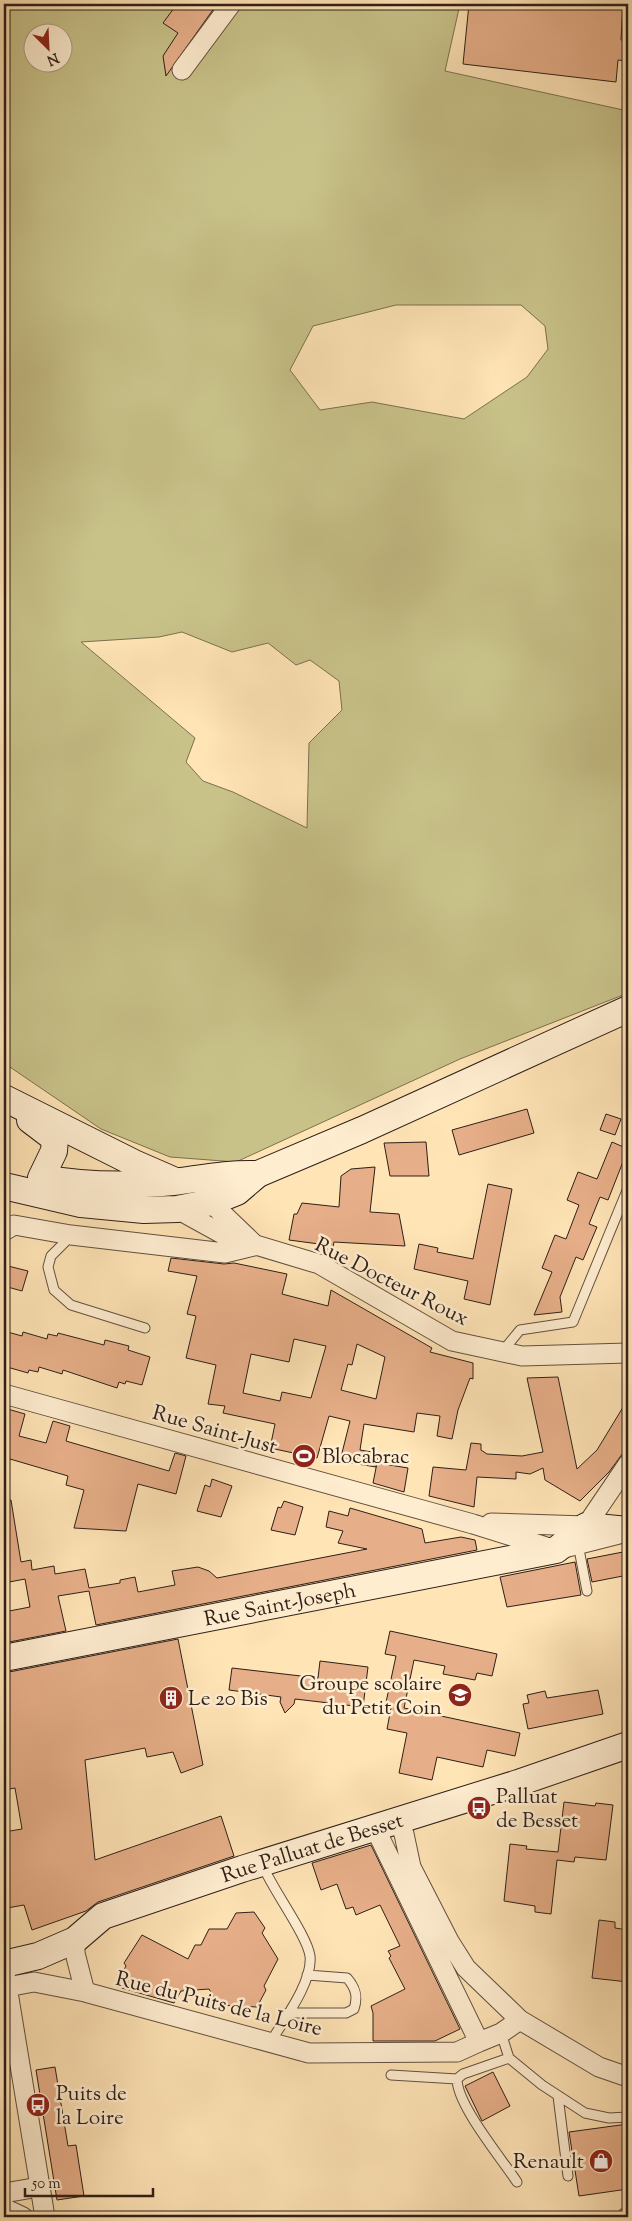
<svg xmlns="http://www.w3.org/2000/svg" width="632" height="2221" font-family="'Sorts Mill Goudy',serif">
  <rect width="100%" height="100%" fill="#ffe4b6"/>
  <filter id="stains"><feTurbulence type="fractalNoise" baseFrequency=".004" numOctaves="4"/><feColorMatrix values="0 0 0 0 .2 0 0 0 0 .09 0 0 0 0 .02 0 0 0 .5 -.17"/></filter>
  <radialGradient id="worn" r=".72"><stop offset=".6" stop-color="#630" stop-opacity="0"/><stop offset="1" stop-color="#630" stop-opacity=".3"/></radialGradient>
  <path fill="#c8c289" stroke="#7b7050" fill-rule="evenodd" d="M4,4H460L445,71L628,111V993L460,1059L236,1162L170,1157L101,1129L4,1063ZM32,32H62V62H32ZM396,305H521L545,326L548,349L527,377L464,419L372,402L320,410L290,370L313,326ZM182,632L232,652L268,643L296,665L310,660L339,681L342,710L309,743L307,828L233,792L203,781L186,762L195,738L81,642L159,637Z"/>
  <path fill="#e7af89" stroke="#2e1f18" fill-rule="evenodd" d="M177,4H217L166,76L163,56L178,33L163,23Z
    M469,4H623L621,40L628,41V61L618,60L616,82L463,64Z
    M527,1109L534,1133L459,1155L452,1130Z
    M606,1114L621,1119L615,1135L600,1130Z
    M426,1142L429,1176H390L384,1143Z
    M612,1142L628,1149L608,1200L600,1197L589,1224L597,1227L583,1260L576,1257L560,1297L562,1312L534,1315L552,1272L542,1268L555,1235L566,1239L579,1205L567,1200L578,1172L597,1179Z
    M375,1167L370,1212L399,1214L405,1246L334,1242L331,1257L318,1250L319,1244L289,1240L294,1214H297L302,1203L339,1207L341,1176L351,1169Z
    M488,1184L512,1189L490,1305L464,1299L468,1281L414,1269L419,1244L438,1248L437,1252L473,1259Z
    M171,1258L224,1264L234,1263L287,1274L282,1294L328,1306L331,1290L432,1348L430,1352L473,1363V1379L470,1378L458,1410L452,1439L437,1436L440,1416L417,1413L414,1432L364,1424L360,1450L378,1453L376,1467L340,1461L350,1421L329,1416L317,1458L270,1448L275,1424L223,1413L225,1406L208,1404L216,1365L186,1358L196,1316L187,1314L197,1276L168,1271ZM294,1339L326,1346L311,1398L282,1392L280,1401L243,1393L251,1354L289,1362ZM357,1344L385,1357L376,1399L341,1390L348,1364L352,1365Z
    M4,1265L28,1271L22,1291L4,1286Z
    M4,1331L22,1336L23,1332L47,1339L48,1334L57,1336L58,1333L104,1345L105,1340L129,1346L128,1350L150,1357L142,1385L126,1381L125,1384L119,1382L117,1388L63,1370L62,1374L39,1367L38,1372L29,1370L28,1373L7,1367V1364L4,1363Z
    M558,1377L577,1469L597,1450L628,1399V1446L609,1472L580,1501L545,1480L543,1468L530,1474L516,1472V1479L477,1477L474,1507L429,1496L433,1467L466,1470L471,1443L481,1444V1450L487,1454L522,1456L543,1452L527,1378Z
    M4,1408L25,1414L19,1436L46,1443L53,1421L70,1426L66,1441L169,1471L175,1453L186,1456L176,1494L138,1484L126,1531L74,1528L84,1490L66,1485L68,1476L10,1459L4,1460Z
    M377,1463L408,1468L404,1492L373,1483Z
    M212,1479L232,1486L221,1517L197,1511L205,1485L210,1487Z
    M11,1500L21,1562L31,1560L32,1570L54,1566L55,1574L85,1569L89,1588L120,1583V1580L135,1577L138,1592L175,1585L172,1571L198,1567L209,1571L217,1578L367,1549L338,1543L343,1531L326,1527L329,1511L348,1516L350,1508L422,1529L425,1543L461,1537L475,1540L477,1550L96,1625L89,1591L58,1596L66,1631L4,1643V1612L30,1607L25,1579L4,1583V1501Z
    M284,1501L303,1507L295,1535L271,1530L278,1507L281,1508Z
    M628,1551V1575L592,1582L587,1559Z
    M575,1562L581,1595L507,1607L500,1577Z
    M390,1631L497,1654L492,1676L477,1673L475,1680L443,1674L445,1666L414,1660L404,1708L520,1733L515,1756L487,1750L483,1767L437,1757L432,1780L399,1773L407,1733L387,1729L391,1708L385,1707L396,1656L385,1654Z
    M178,1639L203,1765L181,1773L173,1752L147,1757L145,1748L85,1760L95,1860L221,1816L234,1856L98,1902L86,1911L32,1930L24,1905L7,1908L4,1889V1832L22,1829L15,1788L4,1790V1673Z
    M320,1661L368,1667L363,1707L295,1699L294,1704L285,1713L280,1702L281,1697L229,1690L232,1668L318,1678Z
    M598,1690L603,1714L528,1729L523,1704L529,1703L527,1695L545,1691L547,1698Z
    M564,1802L595,1806L596,1803L613,1805L606,1860L575,1857L574,1862L557,1860L551,1914L535,1912V1906L504,1901L510,1844L527,1846L526,1849L558,1852Z
    M371,1845L460,2029L435,2041H373V2013L371,2006L405,1989L389,1958L391,1956L388,1951L400,1946L380,1905L356,1915L353,1907L346,1909L337,1884L321,1890L312,1863Z
    M254,1912L265,1928L262,1933L278,1959L264,1986L266,1990L257,2007L219,2005L209,1989L181,1991L174,2003L115,1986L126,1966L124,1963L142,1935L188,1959L195,1945H201L209,1929H227L236,1913Z
    M599,1920L615,1922V1928L628,1930V1982L592,1978Z
    M55,2067L68,2146L76,2145L84,2196L57,2200L36,2070Z
    M493,2072L510,2106L482,2121L465,2086Z
    M628,2124V2189L579,2196L569,2132Z"/>
  <g fill="none" stroke-linecap="round" stroke-linejoin="round">
    <g stroke="#625040" stroke-width="11">
      <path id="lane" d="M71,1236L51,1256L48,1267L54,1290L71,1305L145,1328
        M502,1352L520,1330L573,1322L628,1188
        M578,1544L587,1591
        M262,1864C272,1889 307,1935 310,1956C313,1982 283,2021 270,2043
        M288,2013H346L354,2009C358,1997 356,1988 347,1978L307,1975
        M501,2033L509,2058L542,2085L585,2113L609,2118L628,2117
        M509,2058L463,2074L457,2079C457,2105 501,2158 517,2182
        M391,2075L457,2079
        M558,2096L568,2176"/>
    </g>
    <g stroke="#625040" stroke-width="21">
      <path id="street" d="M182,70L231,4
        M204,1196L253,1243
        M177,1209L226,1236L319,1264L452,1341L522,1356L628,1353
        M4,1231L14,1225L71,1235L225,1253L254,1246
        M4,1394L473,1524L556,1550L619,1534
        M491,1523L586,1526L628,1464
        M397,1819L404,1834L411,1867L449,1941L466,1968L520,2020L599,2067L628,2077
        M374,1826L479,2042L501,2033L520,2020
        M75,1940V1953L85,1992
        M5,1974L45,2217
        M7,1987L34,1982L85,1992L309,2053L457,2052L479,2042
        M4,2193L39,2187
        M4,2208L23,2217
        M627,2217H628"/>
    </g>
    <g stroke="#2e1f18" stroke-width="28">
      <g id="secondary">
        <path d="M4,1098L134,1163L173,1180"/>
        <path d="M30,1120L55,1139L54,1151L41,1178"/>
        <path d="M43,1178C86,1186 129,1186 173,1182C204,1178 226,1173 258,1174"/>
        <path d="M4,1186L81,1204L144,1210L177,1209L212,1202L237,1192L258,1174L362,1130L628,1009"/>
        <path id="s1" d="M4,1658L556,1550L586,1526L628,1530"/>
        <path id="s2" d="M4,1964L38,1956L75,1940L103,1916L242,1869L518,1783L628,1745"/>
      </g>
    </g>
    <use href="#lane" stroke="#ffedd0" stroke-width="9"/>
    <use href="#street" stroke="#ffedd0" stroke-width="19"/>
    <use href="#secondary" stroke="#ffedd0" stroke-width="26"/>
  </g>
  <defs>
    <g id="stadium-disc" transform="scale(1.25)"><circle r="9.5" fill="#8f2418" stroke="#ffedd0"/><path d="M0-5a6.5 5 0 1 0 0 10a6.5 5 0 1 0 0-10ZM-3.5-1.8h7v3.6h-7Z" fill="#fff"/></g>
    <g id="school-disc" transform="scale(1.25)"><circle r="9.5" fill="#8f2418" stroke="#ffedd0"/><path d="M0-5L7-2L0 1L-7-2ZM-4 1L0 2.5L4 1V4Q0 6-4 4Z" fill="#fff"/></g>
    <g id="building-disc" transform="scale(1.25)"><circle r="9.5" fill="#8f2418" stroke="#ffedd0"/><path d="M-4-6H4V6H1V3H-1V6H-4ZM-2.5-4.3h1.7v1.8h-1.7ZM.8-4.3h1.7v1.8H.8ZM-2.5-1h1.7V.8h-1.7ZM.8-1h1.7V.8H.8Z" fill="#fff"/></g>
    <g id="bus-disc" transform="scale(1.25)"><circle r="9.5" fill="#8f2418" stroke="#ffedd0"/><path d="M-5-6H5V4H4V6H2V4H-2V6H-4V4H-5ZM-3.5-4V0h7V-4ZM-3.5 1.2v1.5H-2V1.2ZM2 1.2v1.5H3.5V1.2Z" fill="#fff"/></g>
    <g id="shop-disc" transform="scale(1.25)"><circle r="9.5" fill="#8f2418" stroke="#ffedd0"/><path d="M-5-2.5h2.3a2.7 3.5 0 0 1 5.4 0H5L5.5 6h-11ZM-1.5-2.5h3a1.5 2.3 0 0 0-3 0Z" fill="#fff"/></g>
  </defs>
  <g fill-rule="evenodd">
    <use href="#stadium-disc" x="304" y="1456"/>
    <use href="#school-disc" x="460" y="1695"/>
    <use href="#building-disc" x="171" y="1698"/>
    <use href="#bus-disc" x="479" y="1808"/>
    <use href="#bus-disc" x="38" y="2105"/>
    <use href="#shop-disc" x="601" y="2161"/>
  </g>
  <g text-anchor="middle" stroke-width="5" stroke-linejoin="round" paint-order="stroke">
    <g font-size="21" fill="#2e1f18" stroke="#ffedd0">
      <text transform="translate(392 1281) rotate(27)" y="7">Rue Docteur Roux</text>
      <text transform="translate(215 1429) rotate(16)" y="7">Rue Saint-Just</text>
      <text dy="7" stroke="none"><textPath href="#s1" startOffset="281">Rue Saint-Joseph</textPath></text>
      <text dy="7" stroke="none"><textPath href="#s2" startOffset="332">Rue Palluat de Besset</textPath></text>
      <text transform="translate(219 2003) rotate(14)" y="7">Rue du Puits de la Loire</text>
    </g>
    <g font-size="21" fill="#2e1f18" stroke="#ffedd0" text-anchor="start">
      <text x="322" y="1463">Blocabrac</text>
      <text x="442" y="1690" text-anchor="end">Groupe scolaire<tspan x="442" dy="24">du Petit Coin</tspan></text>
      <text x="188" y="1705">Le 20 Bis</text>
      <text x="496" y="1803">Palluat<tspan x="496" dy="24">de Besset</tspan></text>
      <text x="56" y="2100">Puits de<tspan x="56" dy="24">la Loire</tspan></text>
      <text x="584" y="2168" text-anchor="end">Renault</text>
    </g>
  </g>
  <rect width="632" height="2221" fill="none" stroke="#ffe4b6" stroke-width="20"/>
  <rect x="5" y="5" width="622" height="2211" fill="none" stroke="#2e1f18" stroke-width="2.5"/>
  <rect x="10" y="10" width="612" height="2201" fill="none" stroke="#2e1f18"/>
  <g transform="translate(48 48) rotate(156)"><circle r="24" fill="#ffedd0" stroke="#ab9b86"/>
  <path d="M0-4L9 19L0 12L-9 19Z" fill="#8f2418"/>
  <text y="-8" font-size="14" font-weight="bold" text-anchor="middle" fill="#2e1f18">N</text>
  </g>
  <path d="M25 2188v8h128v-8" fill="none" stroke="#2e1f18" stroke-width="2.5"/>
  <text x="32" y="2188" font-size="15" fill="#2e1f18" stroke="#ffedd0" stroke-width="4" paint-order="stroke">50 m</text>
  <rect width="100%" height="100%" filter="url(#stains)"/>
  <rect width="100%" height="100%" fill="url(#worn)"/>
</svg>
